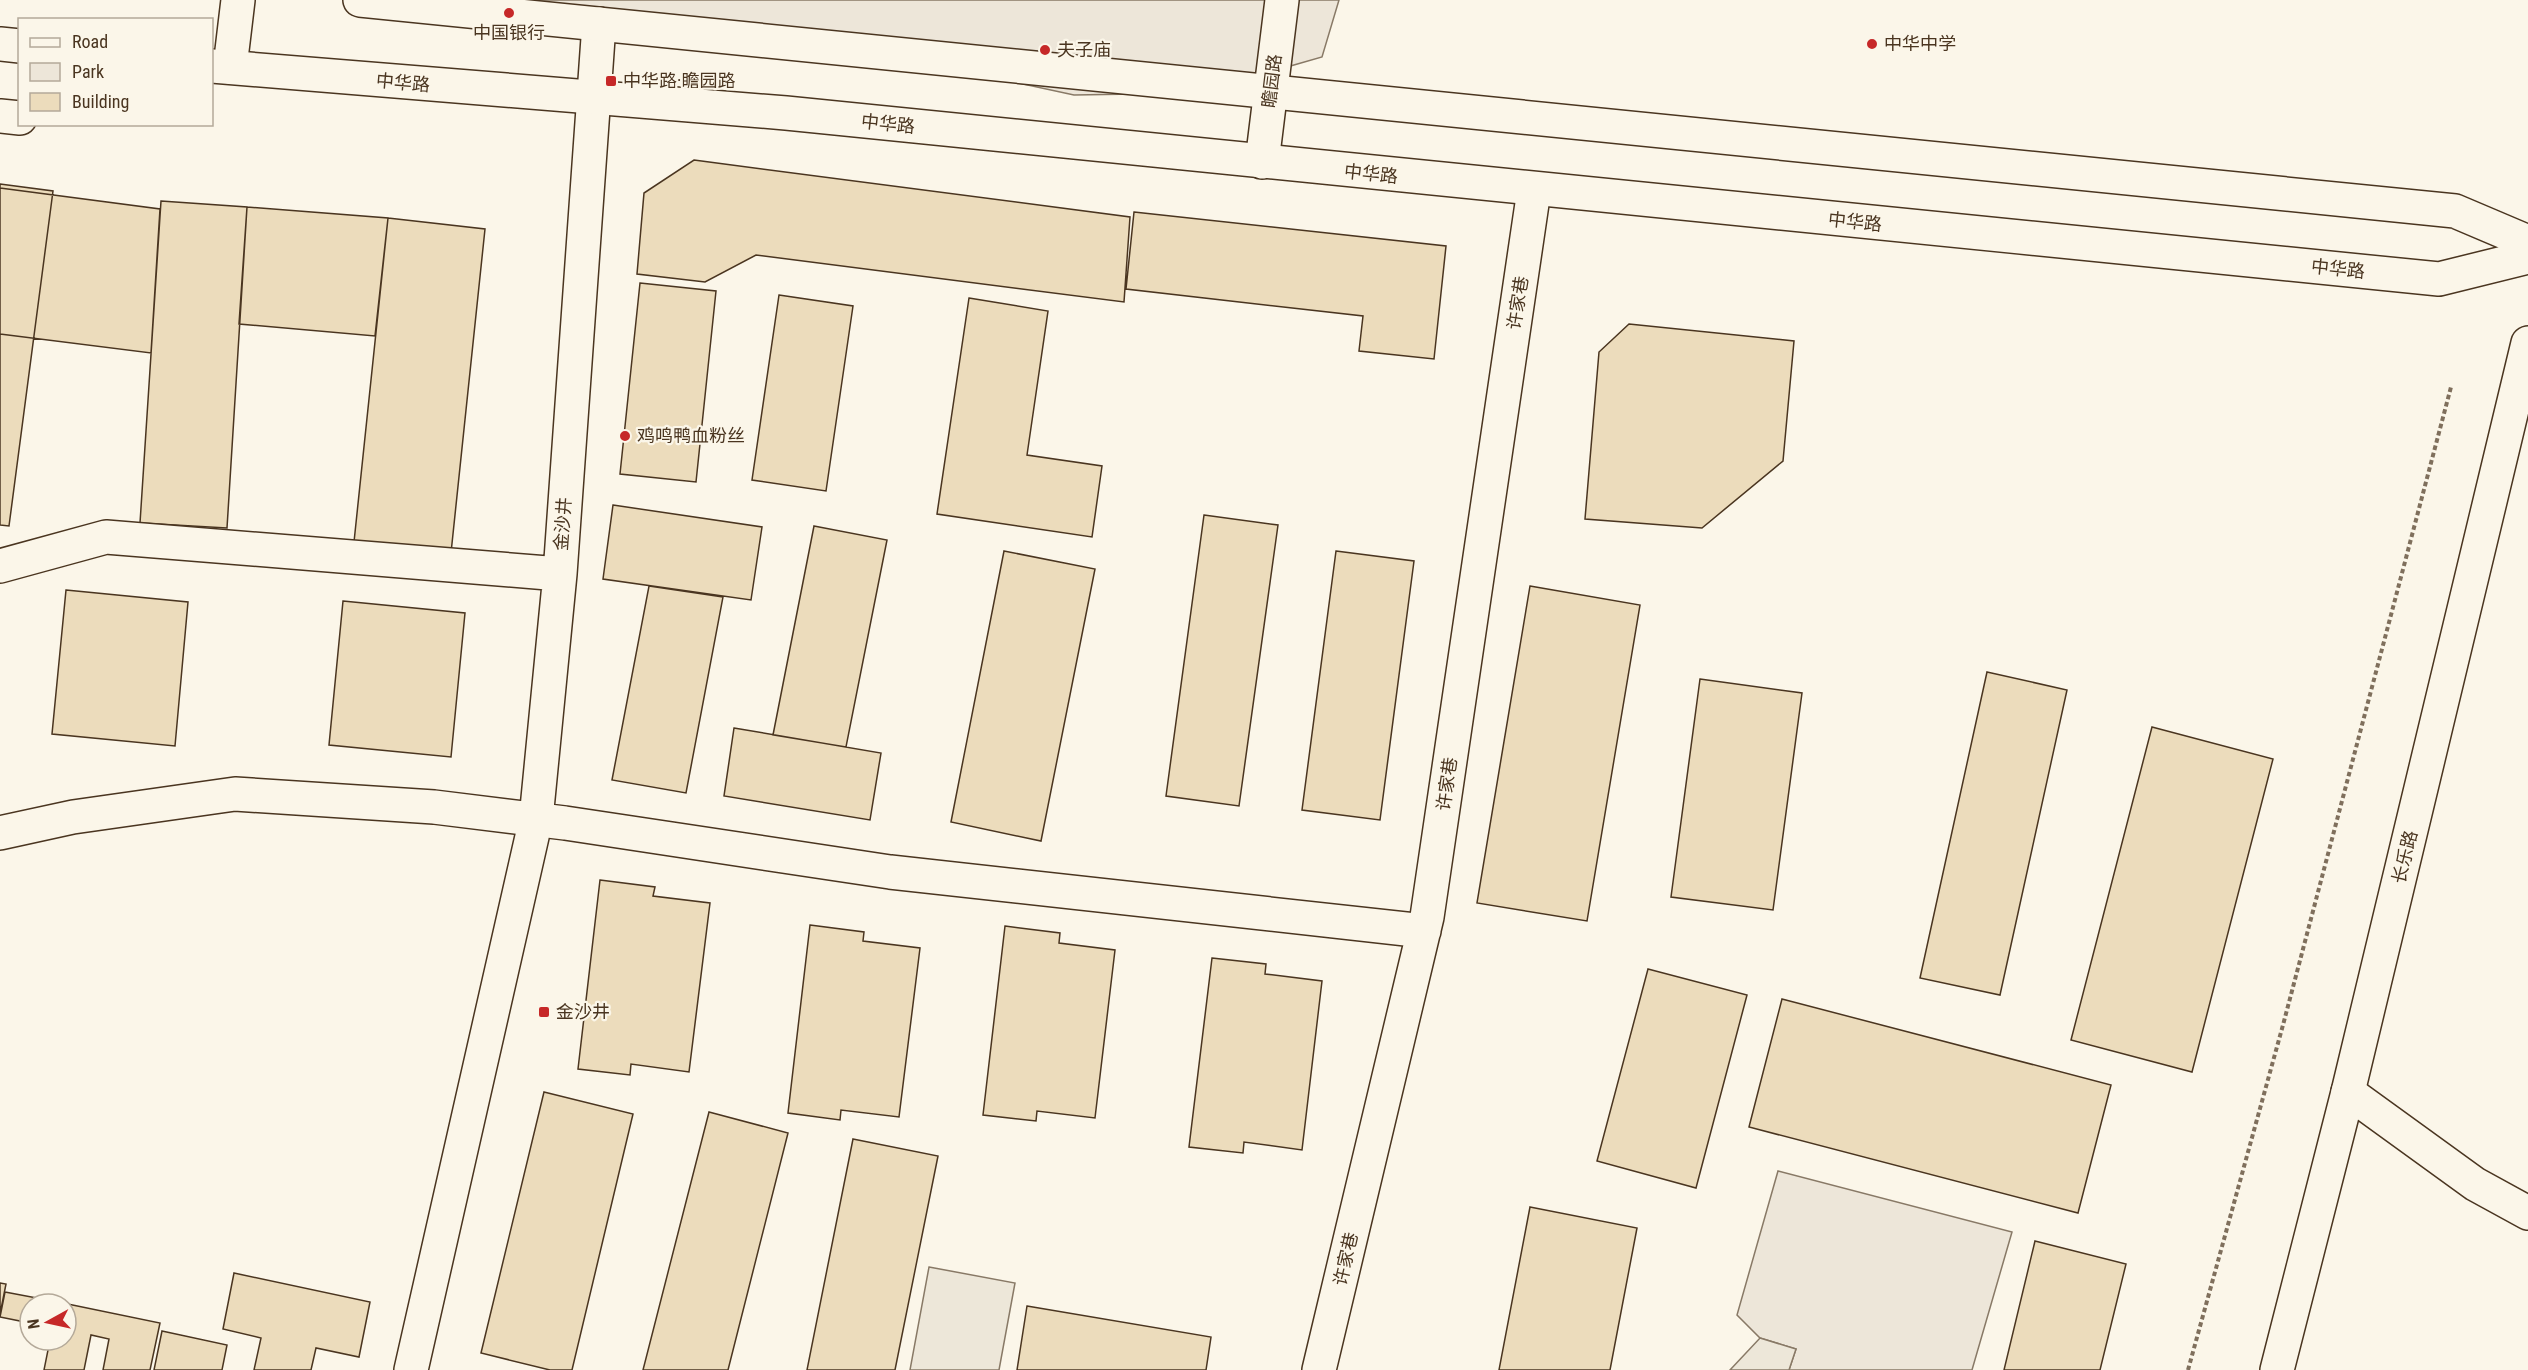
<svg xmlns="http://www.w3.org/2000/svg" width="2528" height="1370" font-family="'Roboto Condensed','Noto Sans SC',sans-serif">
  <rect width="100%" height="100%" fill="#fbf6e9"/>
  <path fill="#ede6d9" stroke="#887966" stroke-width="1.5" d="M404,0H1339L1322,57L1196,93L1074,95L920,62Z
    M1778,1171L2012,1232L1972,1370H1789L1796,1349L1760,1338L1737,1315Z"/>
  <path fill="#ede7d9" stroke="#887966" stroke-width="1.5" d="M929,1267L1015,1283L999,1370H910Z
    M1760,1338L1796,1349L1789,1370H1730Z"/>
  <path fill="#ecdcbc" stroke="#4a3520" stroke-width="1.5" d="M694,160L1130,217L1124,302L756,255L705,282L637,274L644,193Z
    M0,184L53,191L9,526L0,525Z
    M0,188L160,209L151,353L0,334Z
    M161,201L247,207L227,528L140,523Z
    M247,207L388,218L375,336L239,324Z
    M1134,212L1446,246L1434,359L1359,351L1363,316L1126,289Z
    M388,218L485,229L451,553L354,542Z
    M640,283L716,291L696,482L620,474Z
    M779,295L853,306L826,491L752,480Z
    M969,298L1048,311L1027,455L1102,466L1092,537L937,514Z
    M1629,324L1794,341L1783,461L1702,528L1585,519L1599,352Z
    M613,505L762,527L751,600L603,579Z
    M1204,515L1278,525L1239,806L1166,796Z
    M814,526L887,540L846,747L773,735Z
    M1004,551L1095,569L1041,841L951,822Z
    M1336,551L1414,561L1380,820L1302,810Z
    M649,586L723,597L686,793L612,780Z
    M1530,586L1640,605L1587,921L1477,903Z
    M66,590L188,602L175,746L52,734Z
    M343,601L465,613L451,757L329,745Z
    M1987,672L2067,690L2000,995L1920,978Z
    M1700,679L1802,693L1773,910L1671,897Z
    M2152,727L2273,759L2192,1072L2071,1040Z
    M734,728L881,753L870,820L724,796Z
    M600,880L655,887L653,896L710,903L689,1072L631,1064L630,1075L578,1069Z
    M810,925L864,932L863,941L920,948L899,1117L841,1110L840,1120L788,1113Z
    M1005,926L1060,933L1059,943L1115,950L1095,1118L1037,1111L1036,1121L983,1115Z
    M1212,958L1266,964L1265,974L1322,981L1302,1150L1244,1142L1243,1153L1189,1147Z
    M1648,969L1747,995L1696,1188L1597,1161Z
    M1782,999L2111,1085L2078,1213L1749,1127Z
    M544,1092L633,1114L572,1370H550L481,1353Z
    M709,1112L788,1133L728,1370H643Z
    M853,1139L938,1156L895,1370H807Z
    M1530,1207L1637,1228L1610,1370H1499Z
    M2035,1241L2126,1264L2100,1370H2004Z
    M234,1273L370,1302L359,1357L316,1348L311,1370H254L261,1338L223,1329Z
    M0,1283L6,1284L0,1314Z
    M5,1292L58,1302L57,1304H30V1323L0,1317Z
    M58,1302L160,1323L150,1370H103L109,1339L91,1335L84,1370H44L50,1340H66V1304Z
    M1027,1306L1211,1337L1206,1370H1017Z
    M162,1331L227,1345L222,1370H154Z"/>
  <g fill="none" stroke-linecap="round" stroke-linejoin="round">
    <g stroke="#4a3520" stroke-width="36">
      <path id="minor" d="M230,67L238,0
        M0,116L20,118
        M1262,162L1282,0
        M0,566L106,537L560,574
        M0,833L73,817L235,794L434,807L565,823L890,872L1424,931
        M2348,1092L2475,1184L2528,1213
        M411,1370L536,819L560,574L599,24
        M1319,1370L1427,917L1534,190"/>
    </g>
    <g stroke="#4a3520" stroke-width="36">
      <path id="secondary" d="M360,0L2455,211L2528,242
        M0,44L20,46
        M212,66L786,113L2439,279L2528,257
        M2277,1370L2348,1092L2528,343"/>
    </g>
    <path stroke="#7f6f5c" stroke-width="4" stroke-dasharray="4.5 3" stroke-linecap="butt" d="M2188,1370L2283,1025L2451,387"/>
    <use href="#minor" stroke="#fbf6e9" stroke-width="33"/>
    <use href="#secondary" stroke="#fbf6e9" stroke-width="33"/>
  </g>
  <g fill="#c62828" stroke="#fbf6e9" stroke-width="2">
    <circle cx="509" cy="13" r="6"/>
    <circle cx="1872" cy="44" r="6"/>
    <circle cx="1045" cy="50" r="6"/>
    <rect x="605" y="75" width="12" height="12" rx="3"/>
    <circle cx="625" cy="436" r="6"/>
    <rect x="538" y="1006" width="12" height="12" rx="3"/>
  </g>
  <g text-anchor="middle" stroke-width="4.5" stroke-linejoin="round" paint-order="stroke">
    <g font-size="18" fill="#4a3520" stroke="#fbf6e9" text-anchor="start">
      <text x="509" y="39" text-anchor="middle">中国银行</text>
      <text x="1884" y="50">中华中学</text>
      <text x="1057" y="56">夫子庙</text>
      <text x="623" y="87">中华路·瞻园路</text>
      <text x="637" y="442">鸡鸣鸭血粉丝</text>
      <text x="556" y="1018">金沙井</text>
    </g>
    <g font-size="18" fill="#4a3520" stroke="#fbf6e9">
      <text transform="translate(1272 81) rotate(-83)" y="6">瞻园路</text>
      <text transform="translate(403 83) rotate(5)" y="6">中华路</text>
      <text transform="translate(888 124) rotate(6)" y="6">中华路</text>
      <text transform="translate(1371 174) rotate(6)" y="6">中华路</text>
      <text transform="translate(1855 222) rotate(6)" y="6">中华路</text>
      <text transform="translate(2338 269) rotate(6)" y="6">中华路</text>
      <text transform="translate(1518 303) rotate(-81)" y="6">许家巷</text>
      <text transform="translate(563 524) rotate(-86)" y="6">金沙井</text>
      <text transform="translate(1447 784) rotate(-82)" y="6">许家巷</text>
      <text transform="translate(2405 857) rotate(-76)" y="6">长乐路</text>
      <text transform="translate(1346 1259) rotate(-77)" y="6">许家巷</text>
    </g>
  </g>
  <rect x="18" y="18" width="195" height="108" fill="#fbf6e9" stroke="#b4a999" stroke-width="1.5"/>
  <rect x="30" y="38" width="30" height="9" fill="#fbf6e9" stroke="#b4a999" stroke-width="1.5"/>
  <text x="72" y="48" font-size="18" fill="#4a3520">Road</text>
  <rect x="30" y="63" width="30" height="18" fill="#ede6d9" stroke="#b4a999" stroke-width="1.5"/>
  <text x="72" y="78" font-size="18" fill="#4a3520">Park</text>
  <rect x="30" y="93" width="30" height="18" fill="#ecdcbc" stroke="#b4a999" stroke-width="1.5"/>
  <text x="72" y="108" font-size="18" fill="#4a3520">Building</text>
  <g transform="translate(48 1322) rotate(262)"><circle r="28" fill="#fbf6e9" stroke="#b4a999" stroke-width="1.5"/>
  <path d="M0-4.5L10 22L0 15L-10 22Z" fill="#c62828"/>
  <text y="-9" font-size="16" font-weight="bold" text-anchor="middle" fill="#4a3520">N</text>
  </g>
</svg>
